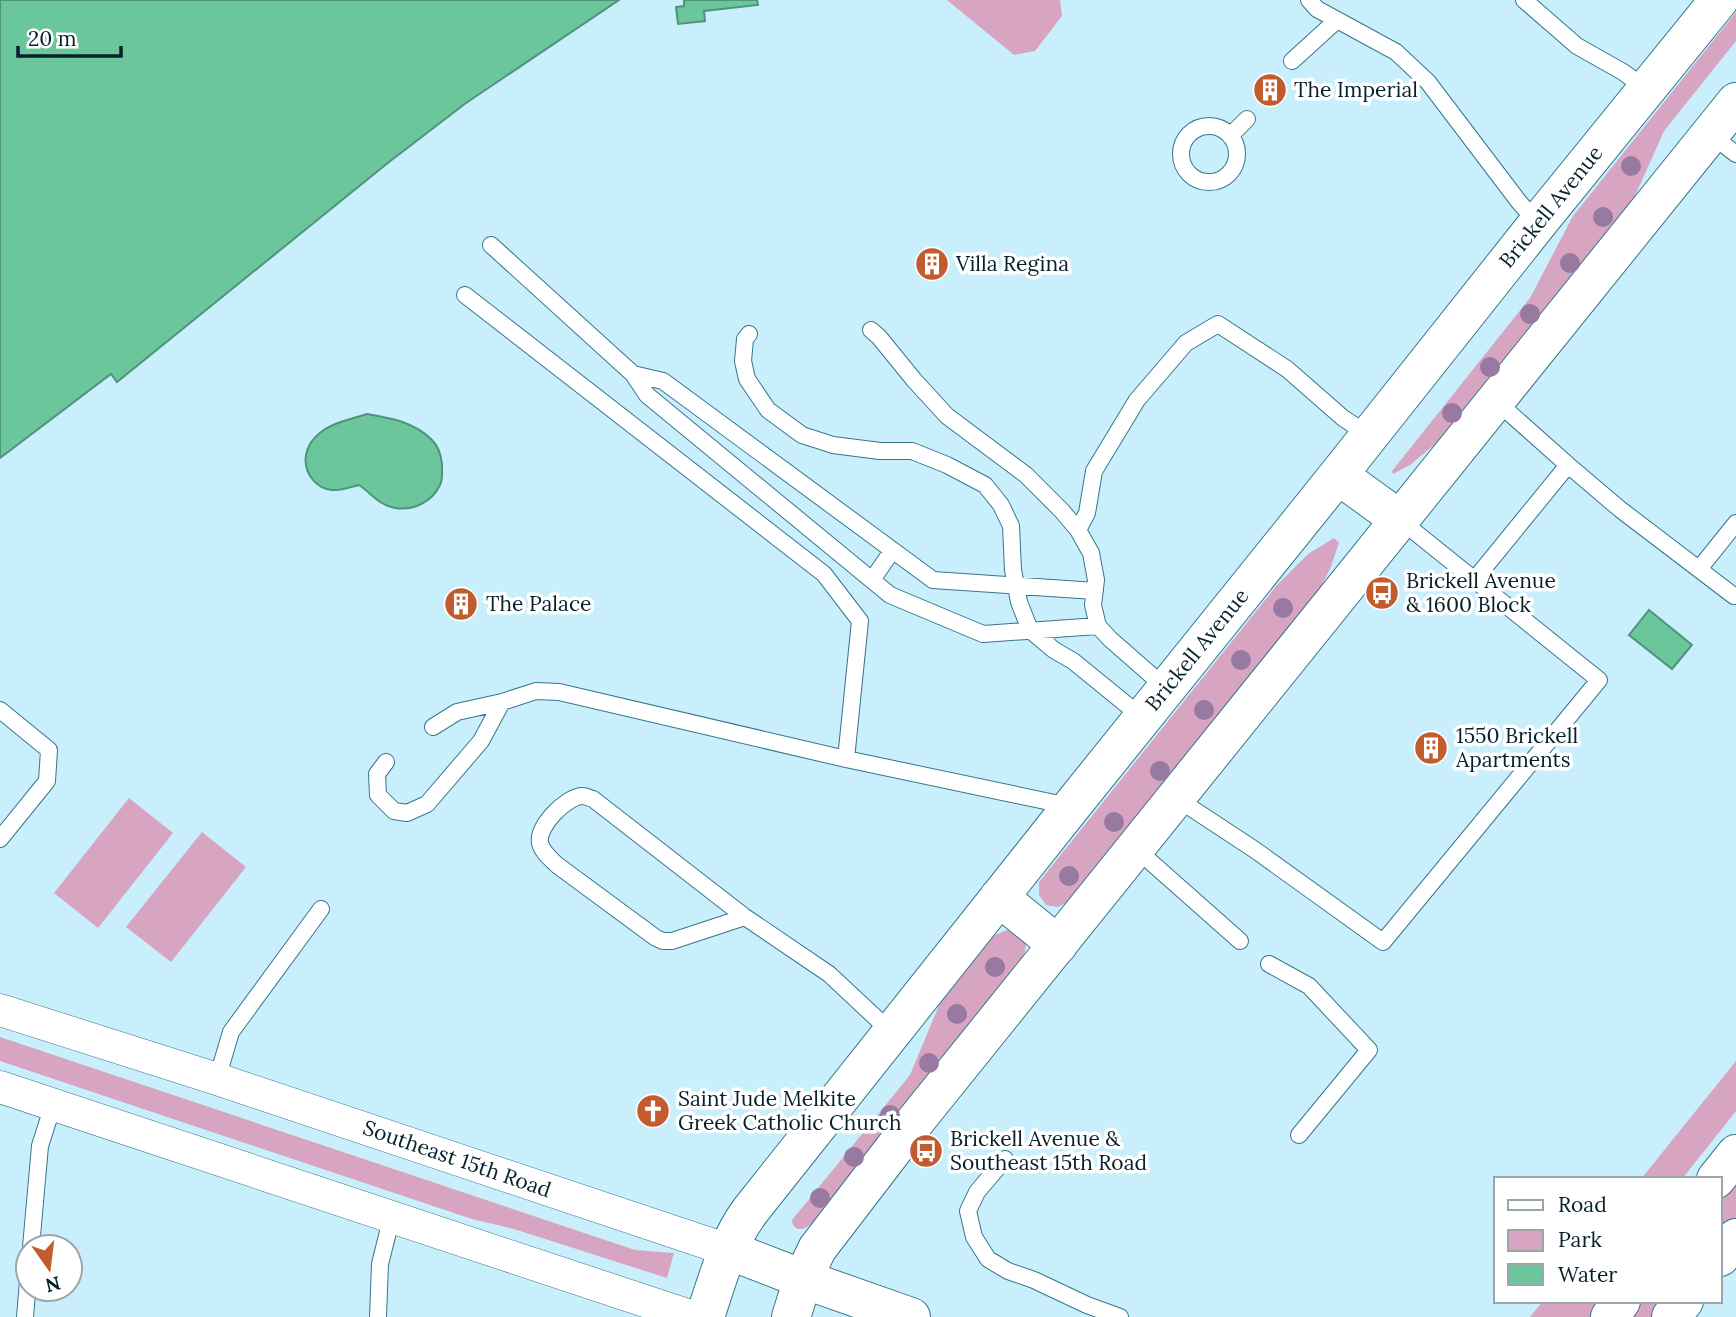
<svg xmlns="http://www.w3.org/2000/svg" width="1736" height="1317" font-family="Lora,serif">
  <rect width="100%" height="100%" fill="#c9effd"/>
  <path fill="#d7a4c2" d="M947,0H1060L1062,16L1035,51L1014,55Z
    M1736,12V41L1664,131L1630,207L1440,440L1410,465L1393,474L1392,471L1530,298L1573,216Z
    M1334,538L1339,543L1330,569L1312,604L1070,901L1058,907L1046,905L1039,895V882L1278,584L1308,554Z
    M129,798L173,833L98,928L54,893Z
    M202,832L246,867L171,962L126,927Z
    M1007,930L1020,933L1026,944L1024,958L812,1223C806,1230 793,1233 792,1220L910,1075L940,1003L993,936Z
    M0,1037L635,1250L674,1253L667,1278L514,1229L472,1219L0,1061Z
    M1736,1061V1111L1682,1179H1641Z
    M1736,1173V1219L1720,1238V1194Z
    M1543,1301H1604L1593,1317H1530Z
    M1640,1301H1668L1655,1317H1629Z"/>
  <path fill="#6cc69c" stroke="#4d947a" stroke-width="2" d="M0,0H619L466,103L389,162L117,382L111,374L0,458Z
    M684,0H757L758,5L704,11L705,21L678,24L676,7L684,6Z
    M367,414C391,418 414,422 432,440C438,446 441,455 442,464C442,471 443,479 440,485C432,502 413,511 395,508C380,506 371,493 359,485C351,487 341,491 332,490C325,490 317,485 313,480C300,464 305,444 321,432C334,422 352,419 367,414Z
    M1649,610L1692,645L1672,669L1629,635Z"/>
  <g fill="none" stroke-linecap="round" stroke-linejoin="round">
    <g stroke="#36768b" stroke-width="18">
      <path id="service" d="M1309,0L1317,9L1396,52L1428,82L1519,202L1538,223
        M1524,0L1577,46L1623,72L1646,89
        M1292,61L1337,20
        M1181 154a28 28 0 1 1 56 0a28 28 0 1 1-56 0Z
        M1710,134L1736,154
        M1230,136L1247,119
        M491,245L633,374L647,395L890,595L983,634L1098,626
        M465,295L824,574L860,621L846,759
        M871,330L879,337L914,380L947,416L1026,475L1062,511L1078,530L1091,553L1096,580L1093,605L1098,626L1110,639L1166,688
        M749,334L745,339L743,361L747,379L768,410L802,435L833,445L880,451H912L947,465L985,485L1001,505L1011,526L1013,570L1019,602L1030,630L1054,650L1073,661L1143,718
        M633,374L663,381L933,580L1095,591
        M1568,465L1621,510L1734,596
        M1078,530L1087,513L1094,471L1137,400L1186,343L1218,324L1287,369L1343,418L1369,435
        M1699,569L1736,523
        M1475,579L1568,465L1496,401
        M872,580L892,551
        M0,710L49,750L47,781L0,839
        M433,727L457,712L502,702L536,691L559,692L846,759L1069,806
        M386,762L377,774L378,795L394,811L407,813L427,804L481,741L502,702
        M1176,798L1255,850L1383,942L1599,680L1400,520
        M1135,848L1240,941
        M745,917L672,941H663L656,938L557,865C551,859 542,852 540,843C537,826 566,797 582,796C586,796 589,798 593,799L745,917L829,974L891,1032
        M1269,964L1309,986L1369,1050L1299,1135
        M217,1079L231,1032L321,909
        M1005,1159L977,1192L968,1211L974,1237L988,1259L1008,1271L1034,1280L1087,1305L1120,1317
        M31,1247L40,1146L53,1105
        M25,1317L28,1281
        M378,1317L380,1264L392,1216"/>
    </g>
    <g stroke="#36768b" stroke-width="33">
      <path id="minor" d="M0,1010L217,1079L728,1250
        M0,1087L693,1317"/>
    </g>
    <g stroke="#36768b" stroke-width="40">
      <path id="tertiary" d="M728,1250L803,1279L911,1317"/>
    </g>
    <g stroke="#36768b" stroke-width="40">
      <path id="secondary" d="M1716,1179L1736,1154
        M1720,1257L1736,1238
        M1610,1317L1621,1301
        M1671,1317L1684,1301"/>
    </g>
    <g stroke="#36768b" stroke-width="40">
      <path id="primary" d="M1338,475L1400,520
        M999,897L1058,945
        M705,1317C717,1281 727,1242 750,1211L1071,807L1338,475L1538,223L1719,0
        M791,1317L803,1279L817,1249L909,1129L1736,102"/>
    </g>
    <use href="#service" stroke="#fff" stroke-width="16"/>
    <use href="#minor" stroke="#fff" stroke-width="32"/>
    <use href="#tertiary" stroke="#fff" stroke-width="38"/>
    <use href="#secondary" stroke="#fff" stroke-width="38"/>
    <use href="#primary" stroke="#fff" stroke-width="38"/>
  </g>
  <g fill="#9879a1">
    <circle cx="1631" cy="166" r="10"/>
    <circle cx="1603" cy="217" r="10"/>
    <circle cx="1570" cy="263" r="10"/>
    <circle cx="1530" cy="314" r="10"/>
    <circle cx="1490" cy="367" r="10"/>
    <circle cx="1452" cy="413" r="10"/>
    <circle cx="1283" cy="608" r="10"/>
    <circle cx="1241" cy="660" r="10"/>
    <circle cx="1204" cy="710" r="10"/>
    <circle cx="1160" cy="771" r="10"/>
    <circle cx="1114" cy="822" r="10"/>
    <circle cx="1069" cy="876" r="10"/>
    <circle cx="995" cy="967" r="10"/>
    <circle cx="957" cy="1014" r="10"/>
    <circle cx="929" cy="1063" r="10"/>
    <circle cx="890" cy="1115" r="10"/>
    <circle cx="854" cy="1157" r="10"/>
    <circle cx="820" cy="1198" r="10"/>
  </g>
  <defs>
    <g id="building-disc" transform="scale(1.75)"><circle r="9.5" fill="#c25c2f" stroke="#fff"/><path d="M-4-6H4V6H1V3H-1V6H-4ZM-2.5-4.3h1.7v1.8h-1.7ZM.8-4.3h1.7v1.8H.8ZM-2.5-1h1.7V.8h-1.7ZM.8-1h1.7V.8H.8Z" fill="#fff"/></g>
    <g id="bus-disc" transform="scale(1.75)"><circle r="9.5" fill="#c25c2f" stroke="#fff"/><path d="M-5-6H5V4H4V6H2V4H-2V6H-4V4H-5ZM-3.5-4V0h7V-4ZM-3.5 1.2v1.5H-2V1.2ZM2 1.2v1.5H3.5V1.2Z" fill="#fff"/></g>
    <g id="church-disc" transform="scale(1.75)"><circle r="9.5" fill="#c25c2f" stroke="#fff"/><path d="M-1.2-6h2.4v3.5h3.3v2.4h-3.3V6h-2.4V-.1h-3.3v-2.4h3.3Z" fill="#fff"/></g>
  </defs>
  <g fill-rule="evenodd">
    <use href="#building-disc" x="1270" y="90"/>
    <use href="#building-disc" x="932" y="264"/>
    <use href="#bus-disc" x="1382" y="593"/>
    <use href="#building-disc" x="461" y="604"/>
    <use href="#building-disc" x="1431" y="748"/>
    <use href="#church-disc" x="653" y="1111"/>
    <use href="#bus-disc" x="926" y="1151"/>
  </g>
  <g text-anchor="middle" stroke-width="7" stroke-linejoin="round" paint-order="stroke">
    <g font-size="21" fill="#06212a" stroke="#fff" text-anchor="start">
      <text x="1294" y="97">The Imperial</text>
      <text x="956" y="271">Villa Regina</text>
      <text x="1406" y="588">Brickell Avenue<tspan x="1406" dy="24">&amp; 1600 Block</tspan></text>
      <text x="486" y="611">The Palace</text>
      <text x="1456" y="743">1550 Brickell<tspan x="1456" dy="24">Apartments</tspan></text>
      <text x="678" y="1106">Saint Jude Melkite<tspan x="678" dy="24">Greek Catholic Church</tspan></text>
      <text x="950" y="1146">Brickell Avenue &amp;<tspan x="950" dy="24">Southeast 15th Road</tspan></text>
    </g>
    <g font-size="21" fill="#06212a" stroke="#fff">
      <text transform="translate(1551 207) rotate(-51)" y="7">Brickell Avenue</text>
      <text transform="translate(1197 650) rotate(-51)" y="7">Brickell Avenue</text>
      <text transform="translate(457 1159) rotate(19)" y="7">Southeast 15th Road</text>
    </g>
  </g>
  <rect x="1494" y="1177" width="228" height="126" fill="#ffffff" stroke="#9ba6aa" stroke-width="2"/>
  <rect x="1508" y="1200" width="35" height="10" fill="#ffffff" stroke="#9ba6aa" stroke-width="2"/>
  <text x="1558" y="1212" font-size="21" fill="#06212a">Road</text>
  <rect x="1508" y="1230" width="35" height="21" fill="#d7a4c2" stroke="#9ba6aa" stroke-width="2"/>
  <text x="1558" y="1247" font-size="21" fill="#06212a">Park</text>
  <rect x="1508" y="1264" width="35" height="21" fill="#6cc69c" stroke="#9ba6aa" stroke-width="2"/>
  <text x="1558" y="1282" font-size="21" fill="#06212a">Water</text>
  <g transform="translate(49 1268) rotate(166)"><circle r="33" fill="#ffffff" stroke="#9ba6aa" stroke-width="2"/>
  <path d="M0-5L12 26L0 18L-12 26Z" fill="#c25c2f"/>
  <text y="-10" font-size="19" font-weight="bold" text-anchor="middle" fill="#06212a">N</text>
  </g>
  <path d="M18 46v10h103v-10" fill="none" stroke="#06212a" stroke-width="3.5"/>
  <text x="28" y="46" font-size="21" fill="#06212a" stroke="#ffffff" stroke-width="5" paint-order="stroke">20 m</text>
</svg>
